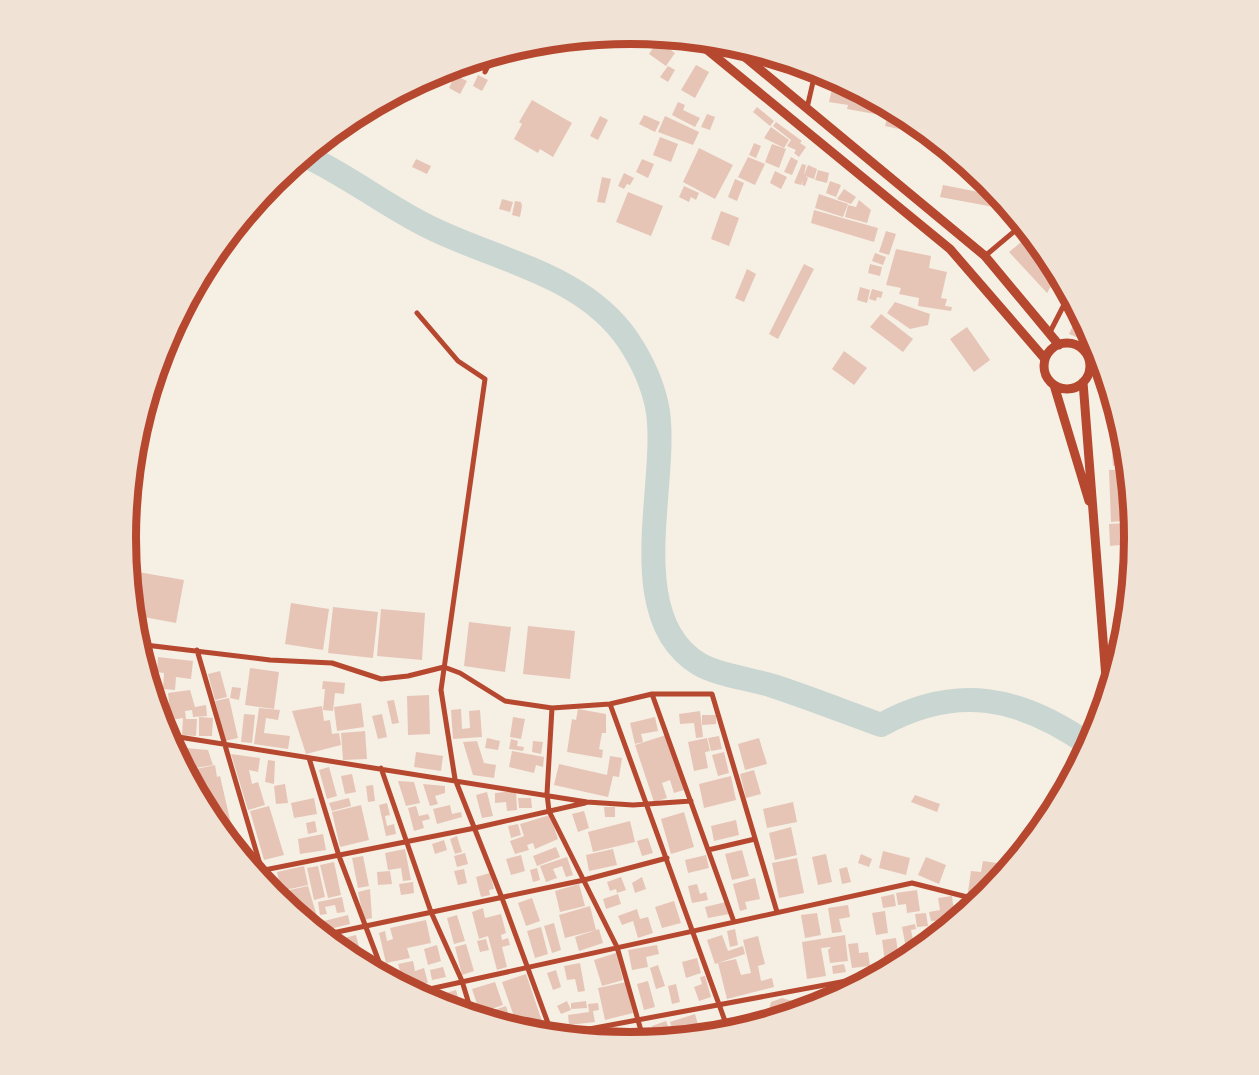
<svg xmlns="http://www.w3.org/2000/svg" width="1259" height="1075" font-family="Raleway,sans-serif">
  <rect width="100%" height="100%" fill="#f6efe4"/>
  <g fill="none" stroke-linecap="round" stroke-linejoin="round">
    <path stroke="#c9d6d2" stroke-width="24" d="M304,155C347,175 385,205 427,226C496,261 582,273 628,340C642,361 654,387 658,412C668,486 622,617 699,664C717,675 752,679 773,686C810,698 845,712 881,725C957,683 1020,697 1088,744"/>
  </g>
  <path fill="#e6c5b7" d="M655,39L675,53L666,66L649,54L653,48L650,46Z
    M474,60L468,73L454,66Z
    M696,65L709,72L695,98L681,90Z
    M668,66L675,70L668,82L660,77Z
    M444,69L438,82L426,77L437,71Z
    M455,75L467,81L460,94L449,88Z
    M478,75L488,80L482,91L473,86Z
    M834,80L841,81L904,115L887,112L886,116L847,109L848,105L829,102Z
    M532,100L572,123L553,157L540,149L538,153L514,139L522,124L519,122Z
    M678,102L685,105L683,110L700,118L695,127L672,115Z
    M757,107L774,121L770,126L753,112Z
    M707,114L715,117L710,130L701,127Z
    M644,115L660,122L655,132L639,124Z
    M888,115L910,119L908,131L885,126Z
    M600,116L608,120L598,140L590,136Z
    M665,116L699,132L693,145L658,132Z
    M776,122L802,141L800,143L806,147L799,157L794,153L796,150L787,146L791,140L773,126Z
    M771,127L789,140L784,148L764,138Z
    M660,137L678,144L671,162L653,155Z
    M754,143L761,146L756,158L749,155Z
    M772,144L786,149L779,168L765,162Z
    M699,148L733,165L715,199L683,182Z
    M748,157L765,164L755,185L738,177Z
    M791,157L798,161L792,175L784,172Z
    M416,159L431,166L427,174L412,167Z
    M642,159L654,164L648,178L636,172Z
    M802,164L806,165L804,175L808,165L817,169L814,179L805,176L808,178L805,186L802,185L803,180L801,185L794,183Z
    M818,170L829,173L827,183L815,180Z
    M775,171L787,177L781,189L770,183Z
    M624,173L634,178L630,185L627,184L624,189L618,186Z
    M602,177L611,179L605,203L597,202Z
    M735,179L744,183L737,201L728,197Z
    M830,181L841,185L836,197L826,193Z
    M943,185L999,196L1010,210L940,197Z
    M684,186L699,193L696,200L691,197L689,202L679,197Z
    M844,189L856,197L851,204L837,199Z
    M628,192L663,206L651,236L616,222Z
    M819,194L848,204L843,217L815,208Z
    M502,199L513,202L510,212L499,209Z
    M859,200L871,210L867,223L845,217L848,205L856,207Z
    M515,201L521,202L522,206L520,217L512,215Z
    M814,210L878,228L874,242L811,223Z
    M721,211L739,218L729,246L711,239Z
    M886,231L896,234L889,255L879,252Z
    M1030,235L1049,258L1058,274L1047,293L1009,252Z
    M896,249L931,256L929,268L947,272L941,298L947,299L945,306L952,307L951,311L918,306L919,298L899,294L901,288L886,285Z
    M875,253L886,257L883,265L872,261Z
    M804,264L814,269L778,339L769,334Z
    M870,264L882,267L880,276L868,273Z
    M747,269L756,274L744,302L735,298Z
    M860,287L870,290L867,303L857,300Z
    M872,289L883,292L881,298L877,297L876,301L869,299Z
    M895,302L930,314L928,325L910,329L887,313Z
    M1079,313L1093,340L1091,343L1069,334Z
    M881,314L913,339L903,352L870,327Z
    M967,327L990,360L974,372L950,339Z
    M844,351L867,368L854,385L832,369Z
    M1111,394L1123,436L1111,437Z
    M1124,440L1127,464L1113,466L1111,441Z
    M1127,469L1132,520L1111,522L1109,470Z
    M129,502L137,503L136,512L131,511L129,526L126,525Z
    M1128,523L1130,544L1110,546L1109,524Z
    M126,527L133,528L128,562L125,537Z
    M138,572L184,580L176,623L133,615Z
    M291,603L329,609L323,650L285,644Z
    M333,607L378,612L373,658L328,653Z
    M381,609L425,613L422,660L377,656Z
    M469,622L511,627L505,672L464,666Z
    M528,626L575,631L570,679L523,674Z
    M158,657L193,661L191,679L176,677L175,690L163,689L164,673L157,672Z
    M250,668L279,672L274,709L245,705Z
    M220,671L227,697L215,700L208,674Z
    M159,675L162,691L152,692L147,677Z
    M323,681L345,683L344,694L335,693L333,711L323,710L325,689H322Z
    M232,687L241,688L239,700L230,698Z
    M190,690L195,707L206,705L207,716L193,717L192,710L185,711L186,719H197L196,736L182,735L183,718L171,720L168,693Z
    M429,695L430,734L408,735L407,696Z
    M229,698L238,738L225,741L215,701Z
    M156,700L168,701L166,729H163Z
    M394,700L399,723L392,724L387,701Z
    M361,703L364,727L337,731L334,707Z
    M322,706L324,721L330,720L332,734L339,733L341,745L306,754L292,711Z
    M259,708L280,710L278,720L266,718L264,733L290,736L288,749L254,744Z
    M461,709L462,729L470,728L469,711L480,710L482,737L453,739L451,710Z
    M578,709L606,714V733H602L599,749L603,750L602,758L567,752L572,719L576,720Z
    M700,711L703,737L696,738L694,723L680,724L679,714Z
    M244,714L255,715L252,743L241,742Z
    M382,714L387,737L378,739L372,716Z
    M702,715H716V724L702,725Z
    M199,717L213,718L212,736H199Z
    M513,717L525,719L521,739L510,737Z
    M655,717L658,731L641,734L643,742L635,744L630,723Z
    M365,731L367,759L343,760L341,733Z
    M666,735L684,790L674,793L670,780L662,783L667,798L654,802L635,745Z
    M719,736L722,749L711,751L708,738Z
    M487,738L500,741L498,750L485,748Z
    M707,738L710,751L705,752L708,768L694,771L688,742Z
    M759,738L767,764L745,770L738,744Z
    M511,739L518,741L517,746L524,747L523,751L509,749Z
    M477,741L484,763L496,765L494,778L473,775L463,742Z
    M533,741L543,742L541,754L532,752Z
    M175,747L208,750L213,765L184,770Z
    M512,751L544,757L543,767L536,765L534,773L509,767Z
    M416,752L443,756L441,771L414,767Z
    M724,752L729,773L718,776L712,755Z
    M231,754L260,758L258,772L249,770L252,784L258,782L265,805L248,810Z
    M610,756L622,758L619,777L613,776L608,797L554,785L559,764L607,775Z
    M268,760L275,761L274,784L265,782Z
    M215,765L217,777L220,776L234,837L227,839L210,817L188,777L187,771Z
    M329,767L337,796L327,799L319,770Z
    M754,770L761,794L746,798L740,774Z
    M352,774L356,792L345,794L341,776Z
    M731,776L736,800L704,808L699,784Z
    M398,781L414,782L420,803L406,806Z
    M285,784L288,803L276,804L274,786Z
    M423,784L445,786V793L435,796L438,804L430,806Z
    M373,785L375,801L368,802L366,786Z
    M516,791L517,810L507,811L506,802L495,803V793Z
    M487,792L493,816L482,818L476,795Z
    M915,795L940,804L937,812L911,802Z
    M314,798L317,814L294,818L291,803Z
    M349,798L351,806L332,811L329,803Z
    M518,798H531L532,808H519Z
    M793,802L797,822L767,828L763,809Z
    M387,803L390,815L385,816L387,826L394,824L396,834L386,836L379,805Z
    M361,805L369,840L340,847L332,812Z
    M450,805L452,814L461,812L462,817L437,824L433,809Z
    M269,806L284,855L264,860L250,811Z
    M416,806L419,816L428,814L430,819L422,821L424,828L414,831L408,808Z
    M604,807H615V817H605Z
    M584,811L589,828L578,832L572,814Z
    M684,812L694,847L671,854L661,819Z
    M550,815L558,839L535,849L533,843L527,845L529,850L515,854L510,841L524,836L520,824Z
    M736,820L739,835L714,841L711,826Z
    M315,821L317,832L308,834L306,823Z
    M630,821L635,842L593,852L588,832Z
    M518,824L521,835L511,838L508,826Z
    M791,827L797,855L775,860L769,833Z
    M323,834L326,850L300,854L298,839Z
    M457,836L462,852L455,854L450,839Z
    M648,838L653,853L642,856L637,841Z
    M444,840L447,850L435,854L432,844Z
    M556,847L560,857L537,866L533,856Z
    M405,849L411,880L403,881L401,868L388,870L385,853Z
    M613,849L617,865L589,871L586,855Z
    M742,850L749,876L732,880L725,854Z
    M883,851L910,858L906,875L879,868Z
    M465,853L468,864L457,867L454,856Z
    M826,854L832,882L818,885L812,857Z
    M861,854L872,859L869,867L858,863Z
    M521,855L525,871L511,875L506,859Z
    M706,855L709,868L688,873L685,860Z
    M363,856L369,886L358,888L352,858Z
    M567,857L573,875L566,877L562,866L553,869L557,878L546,882L540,866Z
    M926,857L946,865L939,884L918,875Z
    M797,858L804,893L779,898L772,863Z
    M983,861L1004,864L1003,874L986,895L968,892L971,871L981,872Z
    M334,862L341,895L328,898L320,865Z
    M304,866L308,885L281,891L277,872Z
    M318,866L325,897L314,900L307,868Z
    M847,867L851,882L842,884L839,869Z
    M537,868L540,880L533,882L530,870Z
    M464,869L467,883L458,885L454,871Z
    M390,871L392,884L378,885L377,872Z
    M490,873L494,889L489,890L490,895L481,897L476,877Z
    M621,877L626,890L617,893L616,889L610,891L607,882Z
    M642,877L646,889L635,893L632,883Z
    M755,878L760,899L745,902L747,909L740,911L733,884Z
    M413,882L414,893L401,895L399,884Z
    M579,884L585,906L560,912L555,891Z
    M697,884L700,894L706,892L708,900L692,903L688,886Z
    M308,886L318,920L307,923L288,907L296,904L287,906L284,903L281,892Z
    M370,889L372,918L364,920L358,892Z
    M917,890L920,911L907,913L906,904L898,905L896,893Z
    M618,894L621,904L606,909L603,899Z
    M894,894L896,906L883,908L881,897Z
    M952,896L955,920L931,921L929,912L940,910L938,898Z
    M342,897L345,912L337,913L335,905L325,907L327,914L320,915L318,902Z
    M532,898L540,921L526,926L518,903Z
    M674,901L681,923L662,928L655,907Z
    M726,902L729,914L708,918L705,907Z
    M848,905L850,917L839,919L842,932L832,933L828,908Z
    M590,906L596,930L565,938L559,915Z
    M483,908L485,918L501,914L506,933L501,935L502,940L508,938L510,945L502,947L507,967L497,970L488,936L479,939L472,912Z
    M637,909L640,919L648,917L653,933L638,938L633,921L622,925L618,916Z
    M885,911L888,933L876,935L872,913Z
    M817,913L821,935L805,938L801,915Z
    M926,913L928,926L917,927L915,914Z
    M348,915L350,924L326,930L324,921Z
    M457,915L465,941L454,944L447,918Z
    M426,920L431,943L407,948L410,958L386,963L379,933L385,931L387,941L393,939L390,928Z
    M554,923L561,950L552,953L544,926Z
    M915,924L916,929L911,930L914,946L920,945L921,948L908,958L902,927Z
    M541,927L548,954L535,958L527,931Z
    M599,929L603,943L579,951L575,937Z
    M735,929L738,945L730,947L727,931Z
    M356,935L363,964L333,943L332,941Z
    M722,935L728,951L743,946L745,954L715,964L707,940Z
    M845,935L848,961L830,963L828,950L831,947L821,948L826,976L807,979L802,942Z
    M758,936L765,964L758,966L761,981L772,978L774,987L727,999L718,963L736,959L741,975L751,973L743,940Z
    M896,938L899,960L885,962L882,940Z
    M486,939L489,950L480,952L477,941Z
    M858,943L859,953L868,952L870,966L852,968L848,944Z
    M466,944L474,971L462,975L455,947Z
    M437,945L441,961L428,965L424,949Z
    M657,945L659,954L646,957L648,967L632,970L628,950Z
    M616,953L623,980L602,986L594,960Z
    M697,958L701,973L686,978L682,962Z
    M413,961L415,971L424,968L428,983L408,988L393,981L392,974L400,971L398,964Z
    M580,963L585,991L578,992L575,979L567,980L564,966Z
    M844,964L846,972L833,974L832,966Z
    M658,965L665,986L656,989L650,968Z
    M443,967L446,977L432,980L430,970Z
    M556,970L561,987L553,990L547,973Z
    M526,974L544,1027L530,1032L518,1028L502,982Z
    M705,976L711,997L699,1001L694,987L702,984L700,977Z
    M648,981L655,1007L644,1010L637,984Z
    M495,982L503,1005L480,1013L472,989Z
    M626,982L633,1013L605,1020L598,988Z
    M676,984L680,1002L672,1004L668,986Z
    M456,990L460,1005L464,1004L467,1013L427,999Z
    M782,998L812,1007L766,1021L771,1002Z
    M567,1001L571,1010L561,1014L557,1006Z
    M586,1001L587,1008L571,1009V1003Z
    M598,1003L599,1010L593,1011L595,1022L569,1025L568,1015L589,1012L588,1004Z
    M506,1006L512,1026L483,1018L482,1014Z
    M695,1014L700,1032L675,1037L670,1022Z
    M742,1019L745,1027L732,1031L729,1023Z
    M666,1021L672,1038L657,1039L652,1026Z
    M604,1032L605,1040L582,1037V1035Z"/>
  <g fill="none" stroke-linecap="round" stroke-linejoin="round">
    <path stroke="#b5482f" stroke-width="5" d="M485,72L494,54
      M807,108L816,69
      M985,256L1022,225
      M417,313L458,361L485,379L441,690L455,779L502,898L552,1034
      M1049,334L1069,295
      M137,644L270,660L332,663L381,679L408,676L444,667L460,673L505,701L552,708L610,704L652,694
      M197,650L267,888
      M610,704L729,1032
      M552,708L547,794L549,811L617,947L644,1041
      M166,735L587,802L633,805L691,801
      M309,758L339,856L384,975
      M381,768L431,912L462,981L472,1014
      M708,850L755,839
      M254,872L475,828L585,803
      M734,922L652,694H712L777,912
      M323,935L584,880L667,858
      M416,992L912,883L979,900
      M557,1035L873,976"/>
    <path stroke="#b5482f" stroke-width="8" d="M1079,346L1098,353
      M1089,371L1104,372"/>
    <path stroke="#b5482f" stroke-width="9" d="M694,39L950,249L1045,359
      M728,43L985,256L1059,345
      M1044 366a23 23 0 1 1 46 0a23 23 0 1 1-46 0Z
      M1083,382L1107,691
      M1054,385L1089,501"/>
  </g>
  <path d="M0 0H1259V1075H0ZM136 538a494 494 0 1 1 988 0a494 494 0 1 1-988 0Z" fill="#f1e2d6" fill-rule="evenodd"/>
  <path fill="none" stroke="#b5482f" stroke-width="8" d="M136 538a494 494 0 1 1 988 0a494 494 0 1 1-988 0Z"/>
</svg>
